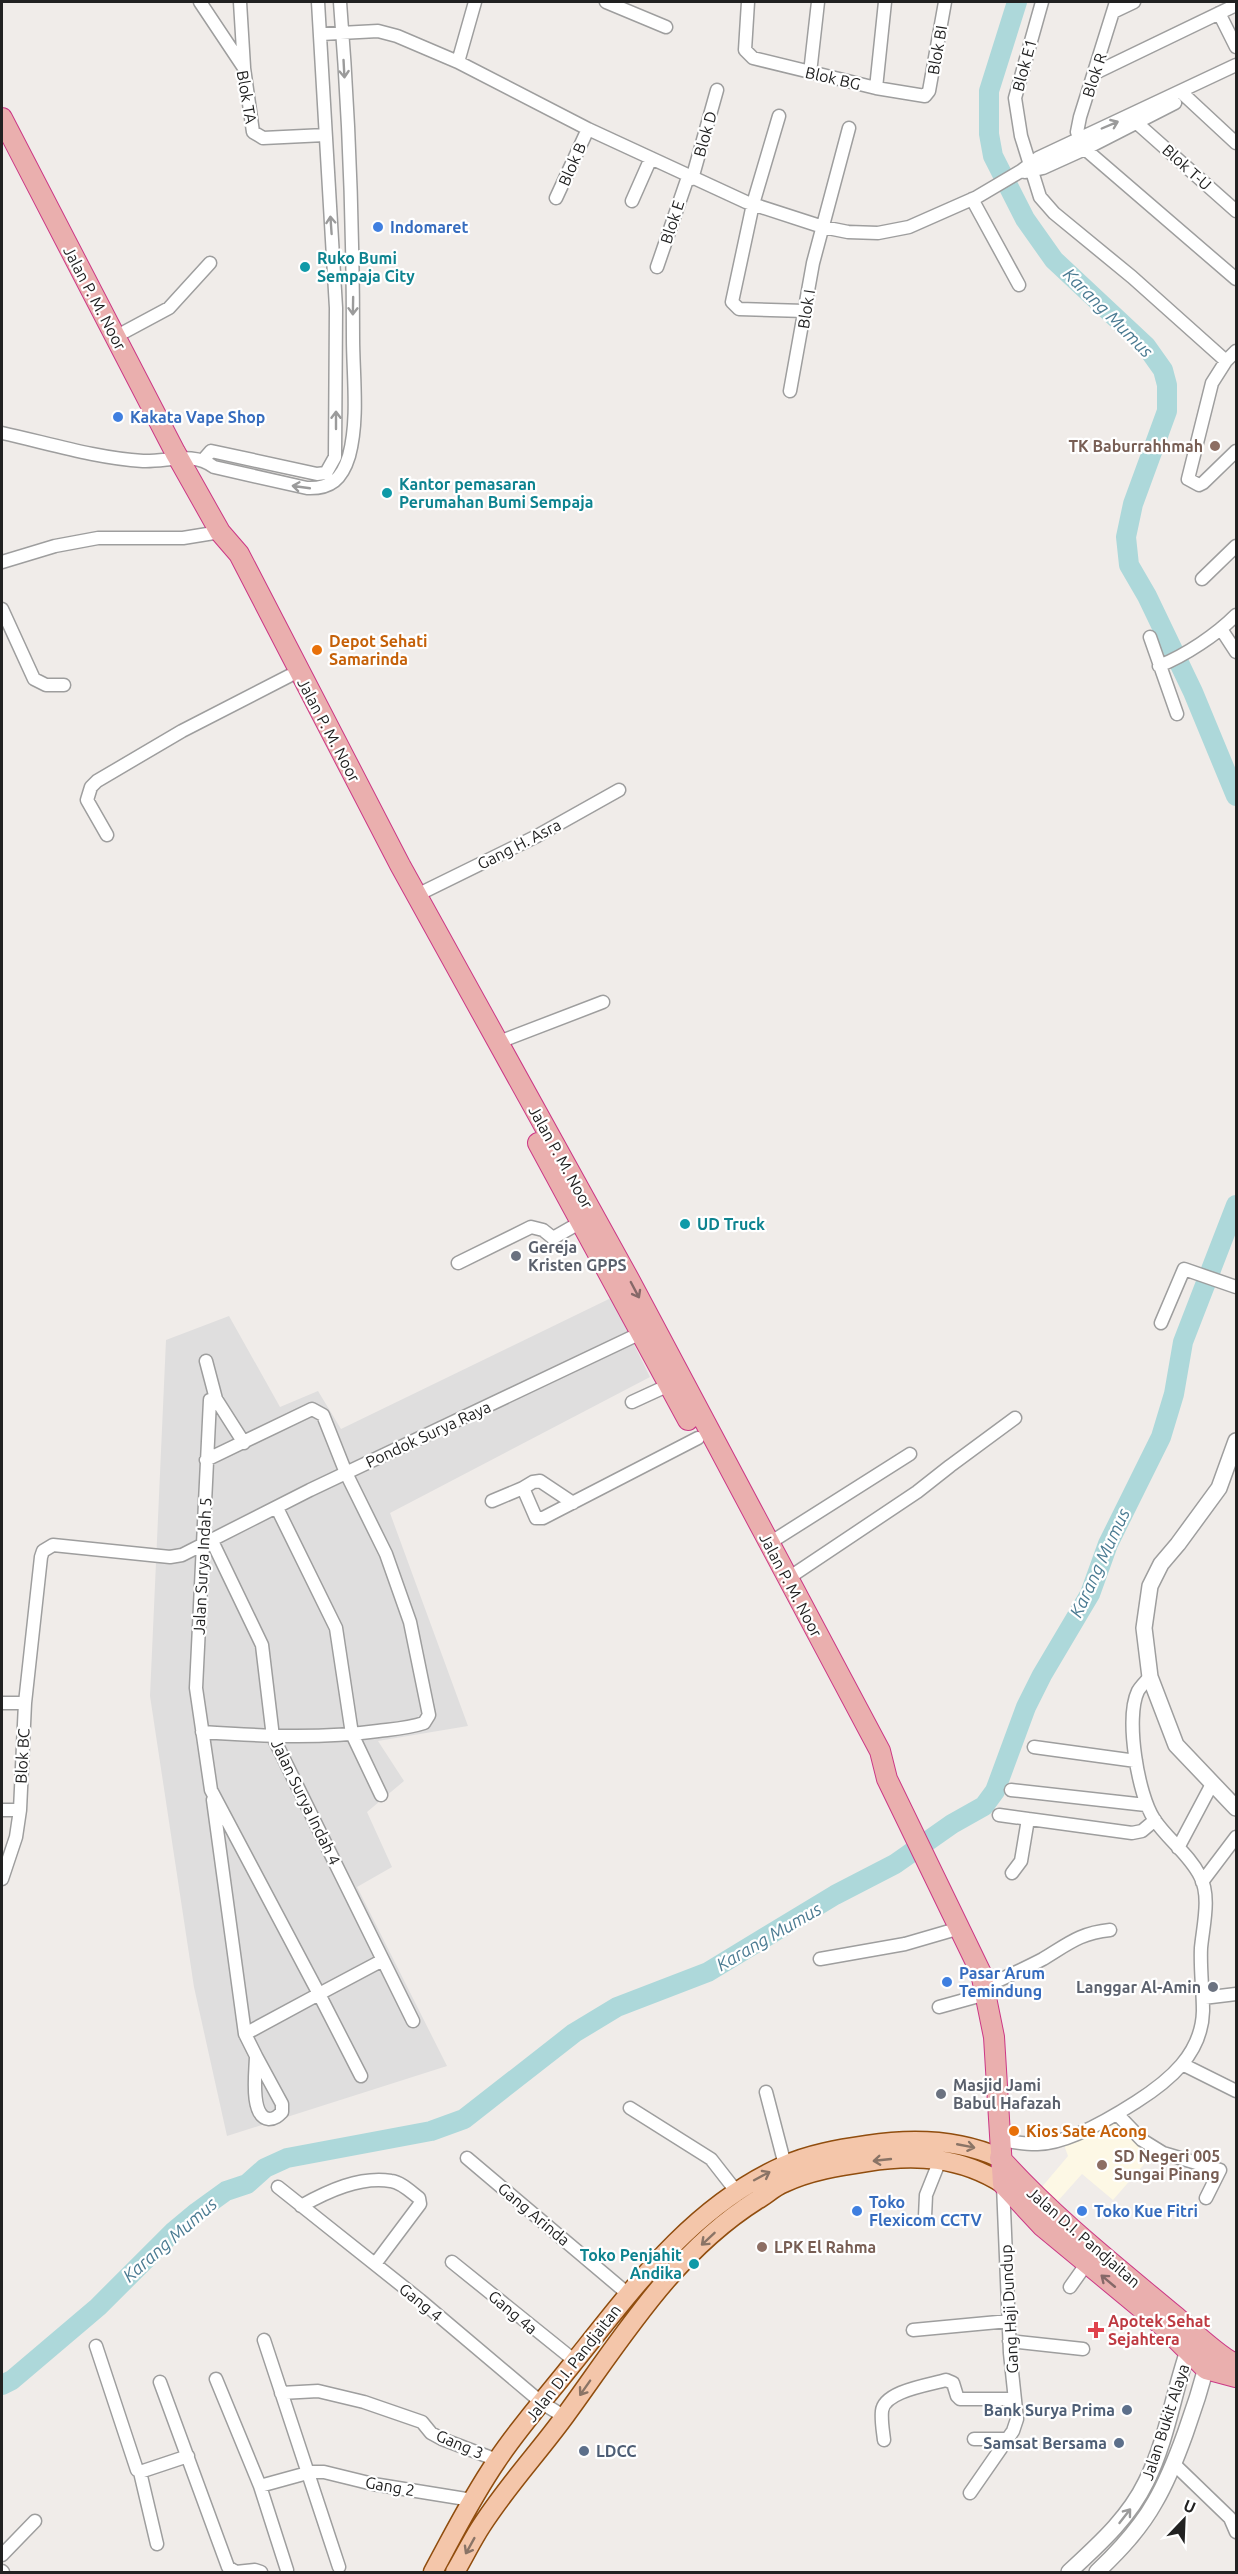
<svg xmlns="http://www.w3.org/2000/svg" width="1238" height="2574" font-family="Ubuntu,sans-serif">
  <rect width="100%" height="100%" fill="#f0ece9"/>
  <path fill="#dfdede" d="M611,1298L650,1377L390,1513L468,1726L378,1741L404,1781L367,1812L392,1867L357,1887L447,2066L227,2136L194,1987L150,1696L166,1340L229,1316L280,1407L318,1391L341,1429Z"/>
  <path fill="#fdf8e5" d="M1111,2119L1153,2154L1113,2200L1082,2174L1057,2202L1041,2188L1068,2156L1063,2142Z"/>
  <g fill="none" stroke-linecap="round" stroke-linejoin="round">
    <path stroke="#add8da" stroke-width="20" d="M1017,2L989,91V134L993,156L1025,219L1054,260L1146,346L1163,370L1167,385V411L1133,504L1126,537L1129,565L1147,596L1193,692L1236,796
      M2,2385L12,2380L98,2307L173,2232L197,2212L226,2191L247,2184L265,2168L287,2158L431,2131L464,2119L574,2033L617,2007L708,1972L835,1895L895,1864L952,1824L984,1806L995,1791L1026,1707L1042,1675L1090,1594L1108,1544L1161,1437L1174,1394L1183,1342L1236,1205"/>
    <g stroke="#9e9e9e" stroke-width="15">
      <path id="minor" d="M200,2L244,68L253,132L263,138L325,135
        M240,2L244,67
        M606,2L666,27
        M748,2L745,50L753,58L876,88L925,96L929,91L945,2
        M1042,2L1015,98L1021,136L1040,197L1054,213L1132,277L1226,361
        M1116,2L1080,117L1077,132L1085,149L1236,279
        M1113,12L1134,2
        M1219,13L1236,47
        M321,34L378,31L397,36L458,62L588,129L746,202L823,227L848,232L878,233L909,227L977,197L1021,171L1038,158L1236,65
        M458,62L475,2
        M810,73L818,2
        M1095,73L1236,5
        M876,88L885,2
        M1181,92L1236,143
        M779,116L753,204L732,302L739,309L805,311
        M1138,124L1236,211
        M1025,172L1043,168L1085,149L1175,103
        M692,179L717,90
        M556,198L588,129
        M972,199L1019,285
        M632,201L651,158
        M657,267L688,177
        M115,337L169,308L210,263
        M1236,351L1226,361L1212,383L1188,479L1199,485L1203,483L1236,451
        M790,391L813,263L849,128
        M2,433C48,443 95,458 143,461C168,462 193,451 214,467L307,488C331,489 342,479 349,456C359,419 353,375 353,338C353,226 349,113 340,2
        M204,459L211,451L317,474L326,473L335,457L336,308L318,2
        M2,562L55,546L98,538H183L220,532
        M1202,579L1236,546
        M2,609L34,679L46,685H64
        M1221,629L1236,652
        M1150,637L1177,714
        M1159,666C1186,655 1216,635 1236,615
        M107,835L87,800L91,787L97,781L182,731L289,676
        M417,895L537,836L619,790
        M499,1042L603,1002
        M458,1263L531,1227L543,1230L553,1238L581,1222
        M1161,1323L1184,1269L1236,1287
        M206,1361L216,1399
        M632,1402L669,1385
        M244,1443L216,1399L210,1400L196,1688L211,1790L319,1994L383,1960
        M523,1488L533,1482L540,1481L573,1503
        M492,1501L523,1488L536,1518H543L698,1438
        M277,1508L336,1628L352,1734L381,1795
        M212,1541L262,1645L273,1737L413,2021
        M768,1544L910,1454
        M787,1579L917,1492L950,1466L1015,1418
        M2,1703H25
        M202,1732C261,1736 320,1739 378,1731C394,1729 409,1728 424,1723L429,1715L410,1622L386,1554L346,1473L323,1415L312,1409L206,1460
        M1034,1747L1136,1761
        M1011,1790L1146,1805
        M213,1800L245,2034L319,1994L361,2076
        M2,1810H20L16,1837L2,1879
        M20,1810L25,1703L41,1557L43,1551L53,1545L170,1557L182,1555L310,1490L645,1331
        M999,1815L1132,1833L1142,1831L1155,1820
        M1178,1848L1212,1784
        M1012,1873L1021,1861L1028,1819
        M1202,1882L1236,1837
        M820,1959L905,1944L960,1928
        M984,1987C1004,1978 1024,1969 1043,1959C1068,1944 1080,1933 1110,1930
        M1203,1998L1236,1994
        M939,2007L986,1994
        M245,2034L256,2056
        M256,2056L282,2104V2112C278,2116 275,2119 269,2119C249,2117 256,2070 256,2056Z
        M1182,2064L1236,2091
        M766,2092L785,2165
        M630,2108L711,2159L736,2191
        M1117,2114L1142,2140L1163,2153L1220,2170L1206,2198
        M1000,2140C1012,2142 1024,2144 1036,2144C1066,2145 1111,2118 1136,2102C1169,2081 1202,2054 1203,2011C1203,1990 1200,1969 1201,1948C1203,1926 1211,1896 1200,1876C1189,1854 1167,1839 1154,1819C1138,1795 1125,1718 1138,1691C1141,1686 1146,1681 1150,1677
        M467,2158L628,2294
        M278,2187L420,2300L542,2403L565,2417
        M301,2206C328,2191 360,2176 391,2181C401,2182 411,2192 419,2198L420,2204L375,2264
        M925,2217L926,2195L940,2160
        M452,2262L575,2361
        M1070,2287L1087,2263
        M913,2330L1009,2321
        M264,2340L339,2567
        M1009,2341L1083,2349
        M96,2346L137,2470L140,2472L188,2456
        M216,2379L260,2486L287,2570
        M160,2382L228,2567L236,2572L255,2570L261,2572
        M281,2393L318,2391L364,2402L422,2422L431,2433L442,2439L497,2460
        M974,2439H1007
        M884,2440C883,2431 881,2421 882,2411C884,2391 929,2385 946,2380L953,2383L957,2396L960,2399H1015
        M1173,2463L1230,2518L1236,2532
        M140,2472L157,2544
        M260,2486L311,2472H324L373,2484L472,2500
        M970,2493L1013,2431L1017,2419L1010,2353L1003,2185
        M2,2555L35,2521
        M2,2571L3,2572"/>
    </g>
    <g stroke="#9e9e9e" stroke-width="18">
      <path id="tertiary" d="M1236,1441L1219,1488L1178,1544L1161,1564L1150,1586L1144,1628L1150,1677L1176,1745L1236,1808
        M1069,2572C1098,2545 1128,2519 1146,2482C1168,2438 1174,2388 1191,2342
        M1097,2572C1119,2551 1140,2529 1155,2502C1176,2466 1197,2402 1208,2361"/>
    </g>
    <g stroke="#904d0e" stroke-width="21">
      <path id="primary" d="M433,2572C453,2535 472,2497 496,2462C519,2427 548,2395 574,2362C634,2287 693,2206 783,2166C809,2154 839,2149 867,2145C912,2138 958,2139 1000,2158
        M455,2572C464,2557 472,2540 482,2525C507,2486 538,2453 565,2416C622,2338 673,2253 757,2200C766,2195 774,2187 784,2183C809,2171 840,2166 867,2162C915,2154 961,2157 1003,2184"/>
    </g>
    <g stroke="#cc3886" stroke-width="22">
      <path id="trunk" d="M2,118L175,452L220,532L239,554L400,865L630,1281L880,1751L887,1779L981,1973L994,2037L1003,2184L1042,2226L1164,2327L1206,2369L1236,2377
        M538,1143L688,1420
        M1000,2158C1053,2217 1114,2265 1175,2316C1189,2328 1220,2358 1236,2364"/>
    </g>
    <use href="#minor" stroke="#fff" stroke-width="12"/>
    <use href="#tertiary" stroke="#fff" stroke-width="15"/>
    <use href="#primary" stroke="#f4c6aa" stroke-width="18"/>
    <use href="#trunk" stroke="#eaafae" stroke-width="20"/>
  </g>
  <defs><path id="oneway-shaft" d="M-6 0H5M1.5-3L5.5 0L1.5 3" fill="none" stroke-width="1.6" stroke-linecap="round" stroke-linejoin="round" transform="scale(1.5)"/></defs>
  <g stroke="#9b9b9b">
    <use href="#oneway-shaft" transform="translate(344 69) rotate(87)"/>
    <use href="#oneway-shaft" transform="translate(1110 125) rotate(-23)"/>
    <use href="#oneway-shaft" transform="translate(331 225) rotate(-94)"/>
    <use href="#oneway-shaft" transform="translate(353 306) rotate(91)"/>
    <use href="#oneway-shaft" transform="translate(336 420) rotate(-90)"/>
    <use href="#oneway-shaft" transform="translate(301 487) rotate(-172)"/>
    <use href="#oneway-shaft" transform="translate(1125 2516) rotate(-52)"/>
  </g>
  <g stroke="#866868">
    <use href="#oneway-shaft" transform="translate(635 1290) rotate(62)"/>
    <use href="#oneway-shaft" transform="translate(1108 2281) rotate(-140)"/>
  </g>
  <g stroke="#8a7466">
    <use href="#oneway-shaft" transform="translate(966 2146) rotate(11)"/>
    <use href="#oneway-shaft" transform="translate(882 2160) rotate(174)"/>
    <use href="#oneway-shaft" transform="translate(762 2176) rotate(-28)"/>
    <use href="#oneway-shaft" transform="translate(708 2239) rotate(137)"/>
    <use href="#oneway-shaft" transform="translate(585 2388) rotate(125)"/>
    <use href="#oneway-shaft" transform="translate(470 2546) rotate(119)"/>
  </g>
  <g fill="#3f7fe0" stroke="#fff" stroke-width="2">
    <circle cx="378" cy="227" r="6"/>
    <circle cx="118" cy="417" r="6"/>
    <circle cx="947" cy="1982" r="6"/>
    <circle cx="857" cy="2211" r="6"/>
    <circle cx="1082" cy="2211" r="6"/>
  </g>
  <g fill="#0f9aa8" stroke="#fff" stroke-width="2">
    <circle cx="305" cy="267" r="6"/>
    <circle cx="387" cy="493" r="6"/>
    <circle cx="685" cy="1224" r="6"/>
    <circle cx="694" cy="2264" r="6"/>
  </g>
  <g fill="#8d6e63" stroke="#fff" stroke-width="2">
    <circle cx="1215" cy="446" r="6"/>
    <circle cx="1102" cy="2165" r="6"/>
    <circle cx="762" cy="2247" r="6"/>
  </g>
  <g fill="#e8710a" stroke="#fff" stroke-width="2">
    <circle cx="317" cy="650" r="6"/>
    <circle cx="1014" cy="2131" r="6"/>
  </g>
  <g fill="#6b7280" stroke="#fff" stroke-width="2">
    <circle cx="516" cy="1256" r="6"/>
    <circle cx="1213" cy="1987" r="6"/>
    <circle cx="941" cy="2094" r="6"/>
  </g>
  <path fill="#e0444e" stroke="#fff" stroke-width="2" d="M1093 2321h6v6h6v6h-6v6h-6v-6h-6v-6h6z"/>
  <g fill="#5c6f8a" stroke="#fff" stroke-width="2">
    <circle cx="1127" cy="2410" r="6"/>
    <circle cx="1119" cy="2443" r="6"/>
    <circle cx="584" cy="2451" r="6"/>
  </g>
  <g text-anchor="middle" stroke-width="4.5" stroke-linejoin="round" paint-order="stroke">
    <g font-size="16" fill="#212121" stroke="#fff">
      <text transform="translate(937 50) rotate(-80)" y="6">Blok BI</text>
      <text transform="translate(1024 65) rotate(-75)" y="6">Blok E1</text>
      <text transform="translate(1094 75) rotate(-72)" y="6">Blok R</text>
      <text transform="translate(833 78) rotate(13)" y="6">Blok BG</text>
      <text transform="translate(247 97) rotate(80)" y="6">Blok TA</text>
      <text transform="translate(705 134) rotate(-74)" y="6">Blok D</text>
      <text transform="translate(572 164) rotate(-66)" y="6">Blok B</text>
      <text transform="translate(1187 167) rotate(42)" y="6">Blok T-U</text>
      <text transform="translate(672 222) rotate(-72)" y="6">Blok E</text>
      <text transform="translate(95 298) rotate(62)" y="6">Jalan P. M. Noor</text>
      <text transform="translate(806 309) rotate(-81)" y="6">Blok I</text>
      <text transform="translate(329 730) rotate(62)" y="6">Jalan P. M. Noor</text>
      <text transform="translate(519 844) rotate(-27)" y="6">Gang H. Asra</text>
      <text transform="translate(561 1157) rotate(61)" y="6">Jalan P. M. Noor</text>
      <text transform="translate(428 1434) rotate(-25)" y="6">Pondok Surya Raya</text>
      <text transform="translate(202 1566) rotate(-87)" y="6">Jalan Surya Indah 5</text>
      <text transform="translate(791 1585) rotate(62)" y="6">Jalan P. M. Noor</text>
      <text transform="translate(22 1756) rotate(-87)" y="6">Blok BC</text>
      <text transform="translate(306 1802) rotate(64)" y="6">Jalan Surya Indah 4</text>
      <text transform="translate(534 2214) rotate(40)" y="6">Gang Arinda</text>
      <text transform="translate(1084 2237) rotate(41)" y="6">Jalan D.I. Pandjaitan</text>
      <text transform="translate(421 2302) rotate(39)" y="6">Gang 4</text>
      <text transform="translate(1009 2309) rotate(-93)" y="6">Gang Haji Dundup</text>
      <text transform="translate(513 2312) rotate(40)" y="6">Gang 4a</text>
      <text transform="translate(573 2363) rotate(-52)" y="6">Jalan D.I. Pandjaitan</text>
      <text transform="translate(1165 2422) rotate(-72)" y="6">Jalan Bukit Alaya</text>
      <text transform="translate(460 2444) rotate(23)" y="6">Gang 3</text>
      <text transform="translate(390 2486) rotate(10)" y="6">Gang 2</text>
    </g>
    <g font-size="16" font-weight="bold" fill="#366cbe" stroke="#fff" text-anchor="start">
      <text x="390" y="233">Indomaret</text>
      <text x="130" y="423">Kakata Vape Shop</text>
      <text x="959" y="1979">Pasar Arum<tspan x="959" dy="18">Temindung</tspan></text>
      <text x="869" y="2208">Toko<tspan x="869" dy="18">Flexicom CCTV</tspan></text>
      <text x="1094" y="2217">Toko Kue Fitri</text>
    </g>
    <g font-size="16" font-weight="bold" fill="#0d838f" stroke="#fff" text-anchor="start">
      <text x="317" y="264">Ruko Bumi<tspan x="317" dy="18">Sempaja City</tspan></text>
      <text x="399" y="490">Kantor pemasaran<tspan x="399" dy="18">Perumahan Bumi Sempaja</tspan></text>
      <text x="697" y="1230">UD Truck</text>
      <text x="682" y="2261" text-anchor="end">Toko Penjahit<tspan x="682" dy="18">Andika</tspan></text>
    </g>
    <g font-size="16" font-weight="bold" fill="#785e54" stroke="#fff" text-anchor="start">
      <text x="1203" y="452" text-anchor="end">TK Baburrahhmah</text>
      <text x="1114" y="2162">SD Negeri 005<tspan x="1114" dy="18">Sungai Pinang</tspan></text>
      <text x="774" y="2253">LPK El Rahma</text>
    </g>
    <g font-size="16" font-weight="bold" fill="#c56008" stroke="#fff" text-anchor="start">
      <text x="329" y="647">Depot Sehati<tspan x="329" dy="18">Samarinda</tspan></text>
      <text x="1026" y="2137">Kios Sate Acong</text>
    </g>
    <g font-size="16" font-weight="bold" fill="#5b616d" stroke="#fff" text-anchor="start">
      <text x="528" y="1253">Gereja<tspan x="528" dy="18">Kristen GPPS</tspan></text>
      <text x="1201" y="1993" text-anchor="end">Langgar Al-Amin</text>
      <text x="953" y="2091">Masjid Jami<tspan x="953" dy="18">Babul Hafazah</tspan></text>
    </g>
    <g font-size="16" font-weight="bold" fill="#be3a42" stroke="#fff" text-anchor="start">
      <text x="1108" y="2327">Apotek Sehat<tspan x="1108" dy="18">Sejahtera</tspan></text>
    </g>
    <g font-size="16" font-weight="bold" fill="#4e5e75" stroke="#fff" text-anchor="end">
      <text x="1115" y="2416">Bank Surya Prima</text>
      <text x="1107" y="2449">Samsat Bersama</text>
      <text x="596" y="2457" text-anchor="start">LDCC</text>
    </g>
    <g font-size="18" font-style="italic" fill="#4b7b92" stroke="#fff">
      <text transform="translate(1108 313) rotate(45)" y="6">Karang Mumus</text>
      <text transform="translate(1100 1563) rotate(-65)" y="6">Karang Mumus</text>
      <text transform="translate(769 1937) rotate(-30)" y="6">Karang Mumus</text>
      <text transform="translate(170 2240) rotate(-41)" y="6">Karang Mumus</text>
    </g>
  </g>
  <rect width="1238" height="2574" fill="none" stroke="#212121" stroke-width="6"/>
  <g transform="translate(1184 2520) rotate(23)" stroke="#ffffff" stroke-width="4.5" paint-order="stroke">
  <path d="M0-4.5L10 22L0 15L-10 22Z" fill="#212121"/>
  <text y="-9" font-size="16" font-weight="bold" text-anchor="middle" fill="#212121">U</text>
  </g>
</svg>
